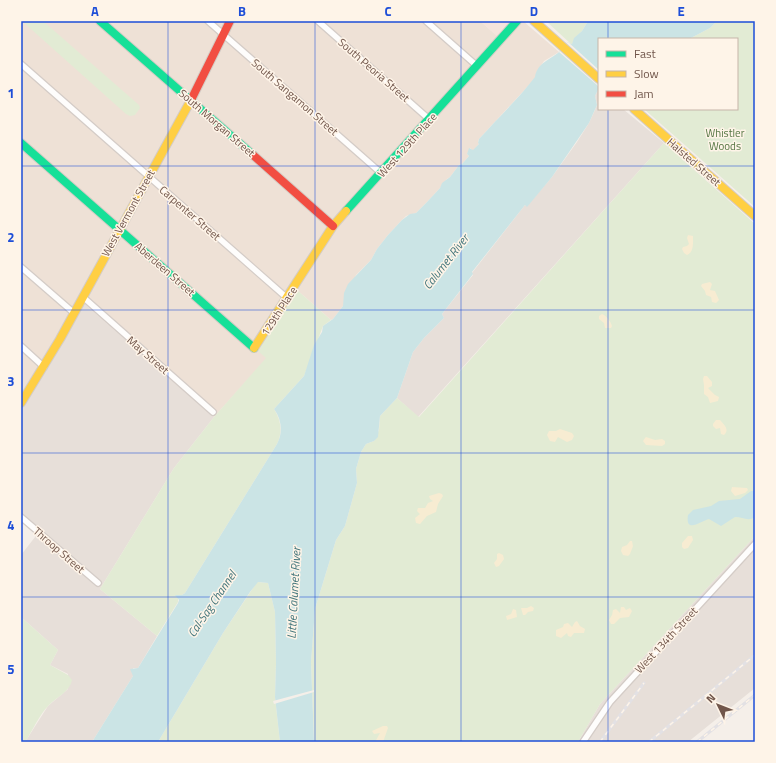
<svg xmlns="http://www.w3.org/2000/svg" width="776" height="763" font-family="'Titillium Web',sans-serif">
  <rect width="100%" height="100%" fill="#f5efe9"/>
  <path fill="#eee1d6" d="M23,21H480L500,38L516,21H523L559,52L544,61L536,73V77L530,84L479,139L478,142L479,144L473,151L470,148L467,154L469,156L462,164L459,165L450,177L447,179L440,188L427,202L416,213L406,216L402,220L388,235L377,249L371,260L356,275L343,306L333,319L331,320L297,290L265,339L260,344L261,348L267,358L214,417L80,300L21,402V23Z"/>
  <path fill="#f5e4dc" d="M480,21H516L500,39Z"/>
  <path fill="#e7dfd9" d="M599,88V109H623L664,143L418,417L397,398L413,352L424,338L444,318L442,314L473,275L472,273L525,205L527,206L552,177L577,142L589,123L595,110L597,105L595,96Z
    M80,300L214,417L174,468L100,589L157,636L138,668H133V676L92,742H25L48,706L68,689V674L50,665L58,650L21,617V555L39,532L21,515V402Z
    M755,536V688L688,742H578L600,704Z"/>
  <path fill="#e2ebd4" d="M22,21H43L139,105L140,108L135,115L130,116L126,114Z
    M546,21H588L582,31L575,38L572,44H571Z
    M717,21H755V207L644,109H737V39H689L710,28Z
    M664,143L755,224V536L600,704L578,742H314L311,662L315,609L336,540L345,526L357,483L356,469L361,452L366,444L374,441L379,430L380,416L397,398L419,417Z
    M297,290L331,320L323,326L304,376L274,409C281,420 283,432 277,444L185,593L182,595H178V602L157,636L100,589L174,468L214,417L266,358L258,351L261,348L260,344L265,339Z
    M257,582L268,583L275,612L276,663L275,697L280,742H158L223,633Z
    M21,617L58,650L50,665L68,675L72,680C70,691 57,697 49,705C39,715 33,730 25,742H21Z"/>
  <path fill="#f7ecd2" d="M688,235L693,236C693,243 694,252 687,255L684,253L682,249L683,247L687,246L689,244L687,238Z
    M710,282L712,284L710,290L715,291L719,300L716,303L712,302L711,297L706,295L705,291L701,286L702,284Z
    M602,314C606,315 611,322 612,326L611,328H605L604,323L599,319V316Z
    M704,376H707L712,382V386L708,388L715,395L719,397L718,401L710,403L708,397L704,394V385L703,379Z
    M716,420H720C724,425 730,429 724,435L721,434L720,428L716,429L713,426V424Z
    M560,429L572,433L574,436L572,440L567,442L558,437L555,442L550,441L547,435L549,431H556Z
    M646,437L655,440L662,439L665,441V444L662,446L646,445L643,441L645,438Z
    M732,487L747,488L748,490L745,493L735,496L731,491Z
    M439,493L442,494L443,496L438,504L436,512L427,516L420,524L416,523L415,518L420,514L417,511L418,508H425L428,503L433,501L430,499L429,496Z
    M688,536H692L693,540L688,548L684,549L682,547V543Z
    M630,541H632L633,546L630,554L628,556L623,555L621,551L622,547L627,545Z
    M499,553L503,555L504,559L499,566L496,567L494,563L497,559V554Z
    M531,606L534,608L533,611L528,612L525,615H523L521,608H527Z
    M621,607H624L626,610L630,608L632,611L629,617L620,618L614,624H611L609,620L612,615L613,610L616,609L620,613Z
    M513,609L516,610L517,617L507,620L506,616L511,614Z
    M577,621L580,626L585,629L584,633H574L571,637L568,636L567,633L561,638L556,636V630L563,627L564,624L568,623L572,627L575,622Z
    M383,726H387L388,728L383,742H375L380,733L374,734L372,731Z"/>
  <path fill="#cbe4e5" d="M588,21H717L710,28L689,39H599V83L597,85L599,88L595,96L597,105L589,123L552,177L527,207L525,205L472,272L473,274L442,314L444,318L424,338L413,352L397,398L380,416L378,437L374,441L366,444L361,452L356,469L357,483L345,526L336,540L315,609L311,662L314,742H280L275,697L276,663L275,612L268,583L258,582L250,592L223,633L158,742H92L133,676L130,669L138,668L178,603L179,600L175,595H182L185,593L277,444C283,433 282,420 274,409L304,376L314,345L322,332L323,326L333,319L343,306L344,293L348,284L371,260L377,249L388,235L402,220L410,214L416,213L427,202L440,188L442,183L450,177L459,165L462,164L469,156L467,154L469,148L473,150L479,144L478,143L479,139C498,118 518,99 535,77C537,63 550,60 559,52C562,49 565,45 568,42L571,44H572L574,38L582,31Z
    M751,491H755V517C748,522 743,517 735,517L721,526L709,519C701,521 685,534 688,515L693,510L711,506L719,501L740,499Z"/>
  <path fill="#f5efe9" d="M568,42L599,70V83L597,85L559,52Z
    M314,690V692L274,704L273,701Z"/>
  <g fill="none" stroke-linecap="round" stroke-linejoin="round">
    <g stroke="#d4ccc7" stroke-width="8">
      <path id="street" d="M208,21L381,173
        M318,21L430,120
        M426,21L477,66
        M21,64L287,298
        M21,267L74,313
        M83,297L213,412
        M21,346L44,367
        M21,517L98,583
        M583,742L610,702L755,544"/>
    </g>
    <g stroke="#d4ccc5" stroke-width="10">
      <path id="fast" d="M100,21L253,155
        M21,143L254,348
        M346,211L517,21"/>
    </g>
    <g stroke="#d4ccc5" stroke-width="10">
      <path id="slow" d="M534,21L599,79
        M634,109L755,216
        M254,348L333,226L346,211
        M21,403L60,339L191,100"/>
    </g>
    <g stroke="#d4ccc5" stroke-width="10">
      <path id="jam" d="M191,100L230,21
        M253,155L333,226"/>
    </g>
    <use href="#street" stroke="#fefdfc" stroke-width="5.5"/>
    <use href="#fast" stroke="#16e098" stroke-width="8"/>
    <use href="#slow" stroke="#ffcf43" stroke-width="8"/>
    <use href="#jam" stroke="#f24e42" stroke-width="8"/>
    <g stroke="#e3e1e4" stroke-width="3">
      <path id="rail" d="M600,742L644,683
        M649,742L755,655
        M697,742L755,695"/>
    </g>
    <use href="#rail" stroke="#fef4e8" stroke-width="1.5" stroke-dasharray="4.5" stroke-linecap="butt"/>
  </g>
  <path fill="none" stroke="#1d4ed8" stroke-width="1" stroke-opacity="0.55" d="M168,21V742M315,21V742M461,21V742M608,21V39M608,109V742M21,166H755M21,310H755M21,453H755M21,597H755"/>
  <g text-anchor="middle" stroke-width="3" stroke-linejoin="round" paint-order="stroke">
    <g font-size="11" fill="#71564b" stroke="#fef4e8">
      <text transform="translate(374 70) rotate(41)" y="4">South Peoria Street</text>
      <text transform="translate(295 97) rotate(41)" y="4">South Sangamon Street</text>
      <text transform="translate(217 123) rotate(41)" y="4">South Morgan Street</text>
      <text transform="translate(407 145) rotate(-48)" y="4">West 129th Place</text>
      <text transform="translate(694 162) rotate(41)" y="4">Halsted Street</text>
      <text transform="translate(128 213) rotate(-61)" y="4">West Vermont Street</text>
      <text transform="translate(190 213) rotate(41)" y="4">Carpenter Street</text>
      <text transform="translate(165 269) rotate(41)" y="4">Aberdeen Street</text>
      <text transform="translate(279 311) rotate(-57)" y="4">129th Place</text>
      <text transform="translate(148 355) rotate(41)" y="4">May Street</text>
      <text transform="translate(59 550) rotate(41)" y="4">Throop Street</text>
      <text transform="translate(666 640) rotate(-47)" y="4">West 134th Street</text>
    </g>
    <g font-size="11" fill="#557643" stroke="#fef4e8">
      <text x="725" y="137">Whistler<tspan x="725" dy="13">Woods</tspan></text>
    </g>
    <g font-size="12" font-style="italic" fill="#43767c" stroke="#fef4e8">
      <text transform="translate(446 262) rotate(-52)" y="4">Calumet River</text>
      <text transform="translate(294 593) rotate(-87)" y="4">Little Calumet River</text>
      <text transform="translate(212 604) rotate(-56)" y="4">Cal-Sag Channel</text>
    </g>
  </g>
  <rect width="776" height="763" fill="none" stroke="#fef4e8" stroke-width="44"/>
  <rect x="598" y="38" width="140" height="72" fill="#fef4e8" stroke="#c6b5a9"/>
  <rect x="606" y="51" width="20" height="6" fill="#16e098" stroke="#c6b5a9"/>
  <text x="634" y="58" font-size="12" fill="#71564b">Fast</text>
  <rect x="606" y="71" width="20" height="6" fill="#ffcf43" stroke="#c6b5a9"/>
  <text x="634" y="78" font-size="12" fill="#71564b">Slow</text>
  <rect x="606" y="91" width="20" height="6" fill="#f24e42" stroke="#c6b5a9"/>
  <text x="634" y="98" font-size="12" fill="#71564b">Jam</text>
  <g transform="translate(718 705) rotate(313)" stroke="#fef4e8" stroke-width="3" paint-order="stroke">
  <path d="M0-3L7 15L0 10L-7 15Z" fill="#71564b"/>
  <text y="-6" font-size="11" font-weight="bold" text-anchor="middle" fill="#71564b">N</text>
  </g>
  <rect x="22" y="22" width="732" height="719" fill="none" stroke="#1d4ed8" stroke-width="1.5"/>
  <g font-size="13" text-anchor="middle" font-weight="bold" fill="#1d4ed8">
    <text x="95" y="16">A</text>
    <text x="242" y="16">B</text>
    <text x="388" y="16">C</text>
    <text x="534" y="16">D</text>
    <text x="681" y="16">E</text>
    <text x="11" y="98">1</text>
    <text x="11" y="242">2</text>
    <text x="11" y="386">3</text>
    <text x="11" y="530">4</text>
    <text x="11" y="674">5</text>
  </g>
</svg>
